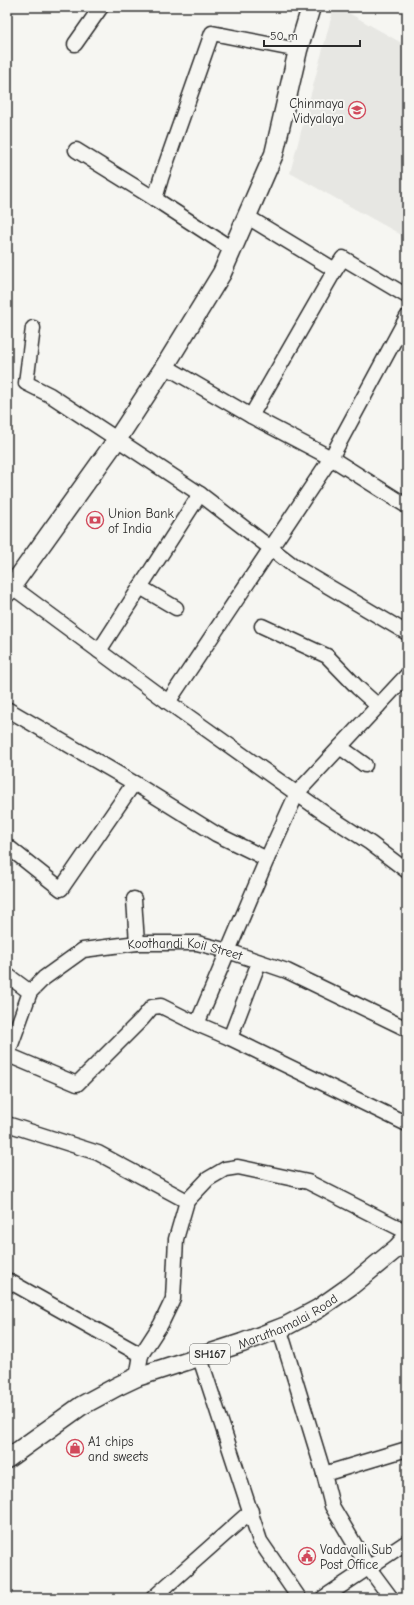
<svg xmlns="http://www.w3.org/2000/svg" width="414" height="1605" font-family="'Comic Neue',sans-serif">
  <rect width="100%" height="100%" fill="#f6f6f2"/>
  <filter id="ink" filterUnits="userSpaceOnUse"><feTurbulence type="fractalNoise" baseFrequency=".025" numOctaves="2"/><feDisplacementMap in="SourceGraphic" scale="8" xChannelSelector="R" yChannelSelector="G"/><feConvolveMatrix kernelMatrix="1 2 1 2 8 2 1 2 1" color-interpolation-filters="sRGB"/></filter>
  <g filter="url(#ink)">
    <path fill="#e7e7e3" d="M334,7H338L407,46V238L290,173Z"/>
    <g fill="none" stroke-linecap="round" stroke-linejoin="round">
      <g stroke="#2b2b2b" stroke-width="17">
        <g id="minor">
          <path d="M75,44L101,7"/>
          <path d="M76,150L155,199L161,178L212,33L298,50"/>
          <path d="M155,199L232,249"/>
          <path d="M246,216L335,270"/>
          <path d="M33,328L26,383L50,395L200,494L294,566L407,633"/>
          <path d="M165,366L251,416L331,458L407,506"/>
          <path d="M251,416L335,270L343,258L407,296"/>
          <path d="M7,583L168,702L327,815L370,843L407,871"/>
          <path d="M140,587L176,608"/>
          <path d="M262,626L327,656L358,688L378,706"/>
          <path d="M99,651L200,494"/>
          <path d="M168,702L331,458L407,317"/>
          <path d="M7,709L134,783L216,834L267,859L197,1024L161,1006L152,1007L142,1019L77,1084L8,1055"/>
          <path d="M340,747L365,765"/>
          <path d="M7,846L61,889L134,783"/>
          <path d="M267,859L297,793L407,675"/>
          <path d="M134,899L137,943"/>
          <path d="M7,975L30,992"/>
          <path d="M197,1024L230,1038L259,962"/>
          <path d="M230,1038L407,1124"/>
          <path id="s1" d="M7,1056L30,992L44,978L83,950L137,943H197L228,951L287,971L407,1029"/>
          <path d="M7,1124L98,1153L187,1201"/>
          <path d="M7,1280L141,1355L137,1377"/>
          <path d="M282,1337L324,1474"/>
          <path d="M141,1355L161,1324L173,1299L176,1239L187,1201L208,1179L225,1169L238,1167L308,1182L407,1232"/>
          <path d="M200,1358L260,1541L299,1598"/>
          <path d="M153,1598L251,1511"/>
          <path d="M323,1598L407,1542"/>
          <path d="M391,1598L368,1567L332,1506L324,1474L407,1449"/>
        </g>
      </g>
      <g stroke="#2b2b2b" stroke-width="21">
        <g id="major">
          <path d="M7,593L118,438L165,366L222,273L274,154L298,50L311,7"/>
          <path id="s2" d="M7,1459L81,1406L118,1386L137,1377L242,1343L286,1326L318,1309L352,1285L397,1248L407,1237"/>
        </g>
      </g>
      <use href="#minor" stroke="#f6f6f2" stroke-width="14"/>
      <use href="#major" stroke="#f6f6f2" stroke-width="18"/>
    </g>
  </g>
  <defs>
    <g id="school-ring" transform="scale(0.9)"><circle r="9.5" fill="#f6f6f2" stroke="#d1495b" stroke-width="1.5"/><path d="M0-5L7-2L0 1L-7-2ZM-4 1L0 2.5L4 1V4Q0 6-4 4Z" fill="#d1495b"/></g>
    <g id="bank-ring" transform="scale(0.9)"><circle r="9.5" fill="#f6f6f2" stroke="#d1495b" stroke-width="1.5"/><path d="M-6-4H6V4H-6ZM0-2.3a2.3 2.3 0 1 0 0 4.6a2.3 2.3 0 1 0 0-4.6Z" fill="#d1495b"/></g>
    <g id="shop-ring" transform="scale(0.9)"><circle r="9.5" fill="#f6f6f2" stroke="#d1495b" stroke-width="1.5"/><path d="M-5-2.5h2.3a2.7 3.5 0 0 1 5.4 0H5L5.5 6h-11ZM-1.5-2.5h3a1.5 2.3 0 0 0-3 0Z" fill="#d1495b"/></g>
    <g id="civic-ring" transform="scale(0.9)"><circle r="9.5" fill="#f6f6f2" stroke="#d1495b" stroke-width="1.5"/><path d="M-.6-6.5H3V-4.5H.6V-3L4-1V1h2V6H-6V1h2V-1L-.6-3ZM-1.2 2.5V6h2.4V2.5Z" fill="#d1495b"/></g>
  </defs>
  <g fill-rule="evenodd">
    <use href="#school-ring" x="357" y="110"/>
    <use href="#bank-ring" x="95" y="520"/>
    <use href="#shop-ring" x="75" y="1448"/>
    <use href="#civic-ring" x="307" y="1556"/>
  </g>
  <g text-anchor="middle" stroke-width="4" stroke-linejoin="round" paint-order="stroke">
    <rect fill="#f6f6f2" stroke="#686867" stroke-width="1" x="190" y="1344" width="40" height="20" rx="3"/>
    <g font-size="12" font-weight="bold" fill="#2b2b2b">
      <text x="210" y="1358">SH167</text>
    </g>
    <g font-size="13" fill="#2b2b2b" stroke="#f6f6f2" text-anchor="start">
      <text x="344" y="108" text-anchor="end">Chinmaya<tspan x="344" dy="15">Vidyalaya</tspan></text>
      <text x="108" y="518">Union Bank<tspan x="108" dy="15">of India</tspan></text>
      <text x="88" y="1446">A1 chips<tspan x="88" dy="15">and sweets</tspan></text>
      <text x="320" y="1554">Vadavalli Sub<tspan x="320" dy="15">Post Office</tspan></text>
    </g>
    <g font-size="13" fill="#2b2b2b" stroke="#f6f6f2">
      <text dy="5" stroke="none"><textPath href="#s1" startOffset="239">Koothandi Koil Street</textPath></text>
      <text dy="5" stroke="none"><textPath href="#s2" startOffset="315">Maruthamalai Road</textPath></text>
    </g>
  </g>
  <rect width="414" height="1605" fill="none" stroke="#f6f6f2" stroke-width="24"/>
  <rect x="12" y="12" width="390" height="1581" fill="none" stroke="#2b2b2b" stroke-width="1.5" filter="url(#ink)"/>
  <path d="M264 40v6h96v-6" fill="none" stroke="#2b2b2b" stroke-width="2"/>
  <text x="270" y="40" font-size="12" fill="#2b2b2b" stroke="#f6f6f2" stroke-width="3" paint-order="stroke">50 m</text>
</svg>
